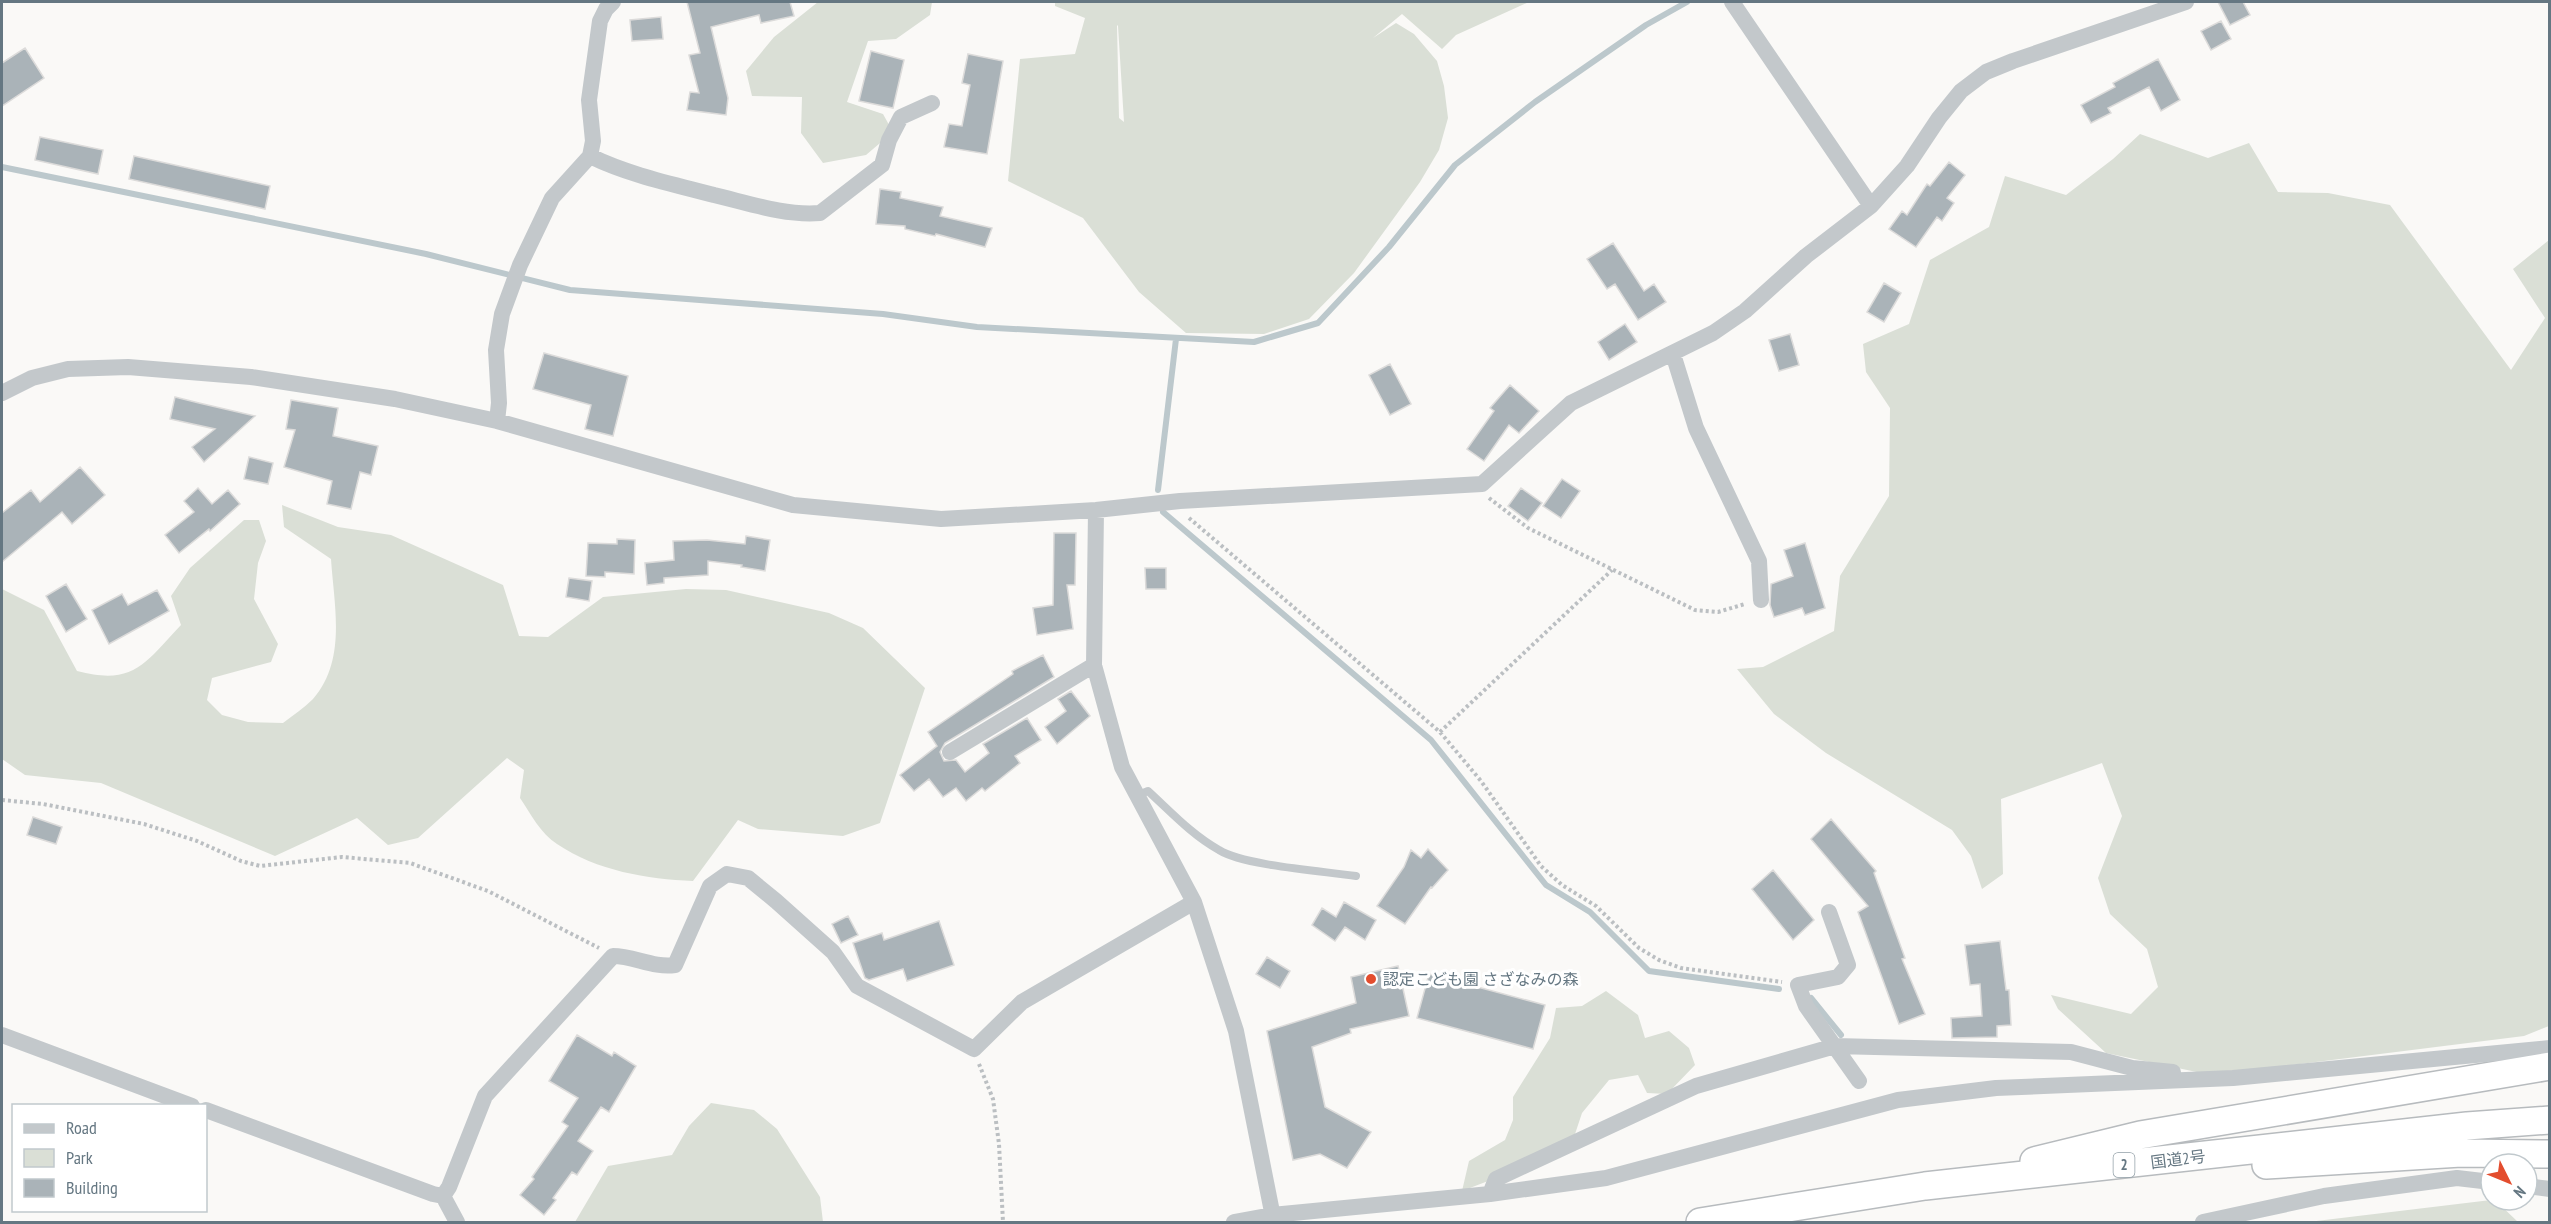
<svg xmlns="http://www.w3.org/2000/svg" width="2551" height="1224" font-family="'PT Sans Narrow','Noto Sans JP',sans-serif">
  <rect width="100%" height="100%" fill="#faf9f7"/>
  <path fill="#dadfd6" fill-rule="evenodd" d="M818,2H932L930,15L896,39L868,41L847,102L883,114L893,132L866,155L823,163L801,133L802,97L752,96L746,71L774,37Z
    M1055,2H1529L1456,35L1442,49L1402,14L1373,38L1396,23L1414,34L1437,61L1444,86L1448,118L1439,150L1420,182L1354,273L1309,319L1264,334L1186,333L1139,292L1083,218L1008,181L1020,59L1075,54L1085,18L1055,6ZM1117,25L1118,26L1124,122L1119,118Z
    M2140,134L2208,158L2249,143L2278,192L2328,193L2390,205L2511,370L2545,318L2513,269L2549,240V1026L2524,1036L2211,1075L2106,1053L2058,1009L2051,995L2131,1014L2158,987L2147,949L2110,914L2098,878L2122,816L2102,763L2001,799L2003,874L1982,889L1971,856L1952,830L1826,753L1774,714L1737,669L1763,667L1834,631L1840,576L1889,496L1890,408L1866,372L1863,344L1909,324L1930,260L1989,227L2005,176L2066,195L2113,159Z
    M282,505L338,527L391,535L503,585L519,636L548,637L603,597L686,589L726,590L829,613L863,628L925,688L880,823L843,836L758,829L738,820L693,881C647,879 597,871 557,844C541,834 530,813 520,798L524,770L507,758L418,838L388,845L357,818L275,856L101,783L25,775L2,759V589L44,610L77,671C134,686 145,663 181,625L171,596L190,568L244,520H259L266,541L258,563L254,599L278,644L271,662L212,678L207,700L222,715L248,722L283,723C293,715 304,708 313,699C347,660 334,606 331,559L284,527Z
    M1606,991L1638,1015L1645,1038L1669,1031L1689,1048L1695,1065L1667,1094L1647,1093L1638,1075L1609,1080L1582,1113L1574,1137L1509,1173L1462,1191L1469,1161L1505,1140L1513,1120V1097L1550,1038L1556,1008L1582,1006Z
    M711,1103L754,1110L777,1129L820,1197L823,1222H575L608,1166L672,1155L689,1126Z
    M2491,1200H2495L2518,1222H2308Z"/>
  <g fill="none" stroke-linecap="round" stroke-linejoin="round">
    <path stroke="#bcc8cc" stroke-width="6" d="M2,167L426,254L570,290L883,314L977,327L1254,342L1318,323L1389,247L1455,165L1535,102L1646,25L1687,2
      M1158,490L1176,339
      M1163,512L1431,740L1546,885L1590,912L1649,971L1779,989
      M1811,998L1841,1035"/>
  </g>
  <path fill="#aab3b8" stroke="#dcdbda" stroke-width="1.5" d="M687,2H790L794,16L761,23L759,15L711,27L728,98L726,115L687,110L690,92L699,93L689,55L700,53Z
    M2218,2H2243L2250,15L2230,25Z
    M661,17L663,39L632,41L630,20Z
    M2221,21L2231,39L2211,50L2201,31Z
    M25,48L44,78L2,106V63Z
    M871,51L904,60L893,108L859,101Z
    M968,54L1003,61L987,154L944,147L949,124L962,126L970,85L962,83Z
    M2158,59L2180,100L2161,111L2149,87L2108,108L2111,113L2091,123L2081,105L2115,87L2113,83Z
    M40,137L103,150L98,174L35,160Z
    M134,156L270,186L265,209L129,179Z
    M1949,162L1965,175L1947,198L1954,203L1942,221L1937,217L1916,247L1889,229L1902,211L1907,215L1927,184L1930,186Z
    M880,189L901,192L900,198L943,207L940,216L992,228L985,247L936,234L935,236L905,229V226L876,224Z
    M1613,243L1644,291L1654,284L1666,302L1638,320L1615,284L1607,289L1587,259Z
    M1884,283L1901,293L1884,322L1867,312Z
    M1625,324L1637,342L1609,360L1598,342Z
    M1790,334L1799,365L1779,371L1769,340Z
    M544,353L628,376L613,436L585,429L591,405L533,389Z
    M1390,364L1411,404L1390,415L1369,375Z
    M1510,385L1539,411L1519,433L1509,425L1484,461L1467,449L1494,411L1490,408Z
    M175,397L199,403L255,416L204,462L192,447L215,429L170,419Z
    M291,400L338,408L333,436L378,446L371,475L360,472L351,509L327,504L332,481L284,467L295,430L286,429Z
    M249,457L273,463L268,484L244,479Z
    M80,467L105,495L72,524L62,512L2,562V513L31,490L40,502Z
    M1562,479L1580,491L1561,518L1543,506Z
    M198,488L212,504L228,490L240,504L210,531L209,529L179,553L165,535L194,512L184,501Z
    M1521,488L1542,503L1528,521L1508,506Z
    M1054,533H1076L1075,585H1067L1073,629L1037,635L1033,608L1053,605Z
    M746,536L770,540L765,571L741,567L742,565L708,561V575L664,578V583L647,585L645,563L674,560L673,541L707,540L745,544Z
    M617,539L635,540L634,574L605,572V577L586,576L588,543L617,544Z
    M1805,543L1825,608L1805,615L1802,608L1774,617L1770,605L1771,584L1793,576L1784,550Z
    M1145,568H1166V589H1146Z
    M569,578L592,581L589,601L566,597Z
    M66,584L87,619L66,632L46,596Z
    M157,590L169,611L109,644L92,610L122,594L128,605Z
    M1043,655L1054,677L945,743L940,752L944,761L956,760L965,772L989,753L983,744L1027,718L1041,740L1015,756L1020,763L985,791L982,788L966,801L956,788L943,797L929,779L914,791L900,775L937,746L928,732L1013,674L1012,671Z
    M1071,691L1090,716L1057,744L1045,727L1066,711L1058,699Z
    M33,817L62,827L56,844L27,835Z
    M1831,819L1876,871L1874,873L1905,958L1902,959L1925,1014L1899,1024L1858,912L1868,906L1811,839Z
    M1428,849L1448,870L1432,888L1431,887L1405,924L1377,906L1404,867L1411,850L1421,858Z
    M1773,870L1814,920L1793,940L1752,889Z
    M1344,902L1376,920L1365,940L1345,927L1335,941L1312,925L1322,908L1336,917Z
    M848,916L858,935L841,943L832,924Z
    M939,921L954,965L907,981L903,969L869,980L865,978L853,943L882,933L884,940Z
    M2000,941L2006,990H2009L2011,1025L1997,1026V1037L1952,1038L1951,1018L1982,1016L1980,984L1970,985L1965,945Z
    M1267,957L1290,971L1280,988L1256,974Z
    M1398,966L1409,1016L1350,1029L1351,1033L1312,1047L1325,1107L1371,1132L1347,1168L1320,1154L1293,1160L1267,1031L1356,1003L1351,977Z
    M1429,974L1545,1005L1533,1049L1417,1018Z
    M577,1035L612,1056L614,1052L636,1066L609,1112L601,1107L578,1141L593,1151L577,1175L572,1172L553,1198L556,1200L544,1215L520,1195L534,1179L532,1177L568,1126L562,1122L578,1098L549,1081Z"/>
  <g fill="none" stroke-linecap="round" stroke-linejoin="round">
    <g stroke="#b7bbbe" stroke-width="30">
      <path id="trunk" d="M2034,1161L2140,1135L2550,1066
        M2266,1165L2461,1153L2550,1154
        M1700,1222L1925,1186L2467,1126L2550,1120"/>
    </g>
    <path stroke="#bbbfc2" stroke-width="4" stroke-dasharray="3 3" stroke-linecap="butt" d="M1489,498L1528,528L1695,610L1718,612L1745,604
      M1189,518L1440,732L1481,781L1541,866L1562,885L1596,906L1639,948L1659,960L1681,968L1782,982
      M1440,732L1612,570
      M2,800L43,804L144,824L197,841L241,861L260,866L342,857L410,863L488,891L599,948
      M979,1064L993,1099L999,1144L1003,1222"/>
    <path stroke="#c3c8cb" stroke-width="8" d="M1138,795L1148,791C1171,812 1192,835 1219,850C1245,866 1323,871 1356,876"/>
    <path stroke="#c3c8cb" stroke-width="16" d="M1732,2L1871,206
      M590,156C629,175 672,184 714,195C748,203 785,216 820,213L882,165L889,140L901,117L932,103
      M1673,354L1696,428L1759,561L1761,600
      M2,393L32,378L68,369L128,367L251,377L395,399L497,421L793,505L941,519L1096,510L1180,501L1482,484L1571,403L1713,333L1745,311L1806,256L1871,206L1907,166L1939,118L1961,91L1986,72L2013,61L2186,2
      M497,421L499,403L496,350L502,314L520,265L552,198L590,156L593,141L589,100L600,21L606,9L613,2
      M1096,510L1094,665L1122,767L1194,902L1236,1031L1274,1222
      M950,752L1094,665
      M1829,912L1848,965L1838,977L1798,985L1806,1006L1859,1081
      M2,1035L192,1106
      M206,1110L433,1194L443,1196
      M2527,1186L2550,1189
      M1490,1194L1496,1179L1696,1086L1835,1046L2071,1052L2132,1068L2173,1072
      M443,1196L449,1187L485,1096L613,956C634,956 653,968 675,965L710,886L727,874L748,878L776,901L833,952L857,986L974,1049L1022,1002L1194,902
      M443,1196L457,1222
      M1234,1222L1272,1215L1490,1194L1606,1178L1898,1100L1996,1088L2233,1078L2550,1048
      M2203,1222L2324,1196L2457,1178L2491,1182"/>
    <use href="#trunk" stroke="#fff" stroke-width="27"/>
  </g>
  <circle fill="#e34d2e" stroke="#fff" stroke-width="2" cx="1371" cy="979" r="6"/>
  <g text-anchor="middle" stroke-width="6" stroke-linejoin="round" paint-order="stroke">
    <rect fill="#fff" stroke="#93a0a8" stroke-width="1.5" x="2113.5" y="1153" width="21" height="24" rx="4.5"/>
    <g font-size="15" font-weight="bold" fill="#657782">
      <text x="2124" y="1170">2</text>
    </g>
    <g font-size="16" fill="#657782" stroke="#fff" text-anchor="start">
      <text x="1383" y="985">認定こども園 さざなみの森</text>
    </g>
    <g font-size="16" fill="#657782" stroke="#fff">
      <text transform="translate(2178 1159) rotate(-7)" y="6">国道2号</text>
    </g>
  </g>
  <rect width="2551" height="1224" fill="none" stroke="#657782" stroke-width="6"/>
  <rect x="12" y="1104" width="195" height="108" fill="#ffffff" stroke="#c1c9cd" stroke-width="1.5"/>
  <rect x="24" y="1124" width="30" height="9" fill="#c3c8cb" stroke="#c1c9cd" stroke-width="1.5"/>
  <text x="66" y="1134" font-size="18" fill="#657782">Road</text>
  <rect x="24" y="1149" width="30" height="18" fill="#dadfd6" stroke="#c1c9cd" stroke-width="1.5"/>
  <text x="66" y="1164" font-size="18" fill="#657782">Park</text>
  <rect x="24" y="1179" width="30" height="18" fill="#aab3b8" stroke="#c1c9cd" stroke-width="1.5"/>
  <text x="66" y="1194" font-size="18" fill="#657782">Building</text>
  <g transform="translate(2509 1182) rotate(133)"><circle r="28" fill="#ffffff" stroke="#c1c9cd" stroke-width="1.5"/>
  <path d="M0-4.5L10 22L0 15L-10 22Z" fill="#e34d2e"/>
  <text y="-9" font-size="16" font-weight="bold" text-anchor="middle" fill="#657782">N</text>
  </g>
</svg>
